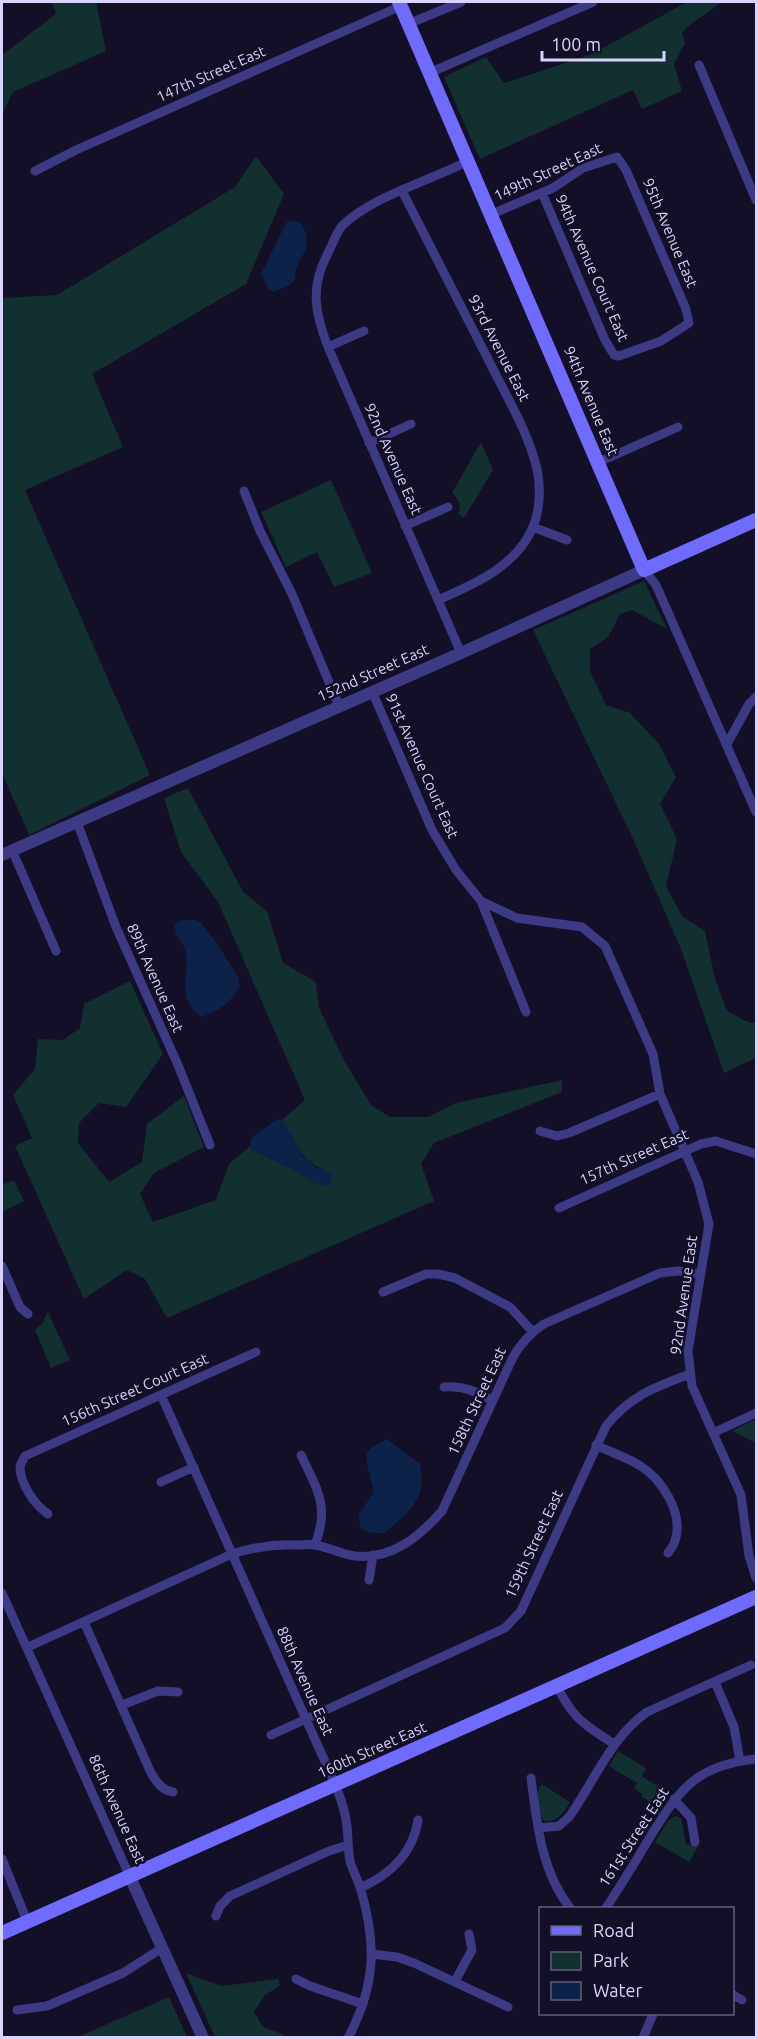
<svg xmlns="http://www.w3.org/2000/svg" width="758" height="2039" font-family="Ubuntu,sans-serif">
  <rect width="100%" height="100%" fill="#130f26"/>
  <path fill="#12302f" d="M52,2H96L106,51L13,92L2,115V55L56,14Z
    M687,2H722L688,26L682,33L685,43L674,64L682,91L642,109L633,90L480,159L444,77L486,57L504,83L590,55Z
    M256,156L284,194L246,284L92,374L123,447L25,490L150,775L29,835L2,773V298L57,295L235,187Z
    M481,442L493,470L464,518L458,514C462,505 459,500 452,493Z
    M331,480L372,573L334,587L317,552L286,567L261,512Z
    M644,581L667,629L632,610L620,614L608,637L590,649V672L606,705L630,713L659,744L676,777L660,804L677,839L666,886L682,916L705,931L715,979L727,1011L750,1023L756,1022V1058L724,1073L681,949L634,841L533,630Z
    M188,788L243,892L267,911L283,963L316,982L319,1008L345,1062L371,1105L390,1117H428L456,1103L562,1080V1092L434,1143L421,1164L434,1201L167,1318L145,1279L127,1270L84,1299L15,1146L32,1138L13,1095L35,1069L38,1039L63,1040L80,1028L84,1004L130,981L163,1054L126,1107L99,1103L79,1123L78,1143L109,1182L142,1162L147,1124L184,1096L204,1147L154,1173L140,1194L153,1222L216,1200L229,1164L250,1146L253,1151L287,1166L326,1170C301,1164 295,1140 282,1120L305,1100L218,902L181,852L164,798Z
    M14,1180L24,1201L2,1212V1185Z
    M48,1312L70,1360L51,1368L35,1330L42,1324Z
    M756,1419V1443L732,1431Z
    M618,1751L646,1768L642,1776L669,1794L660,1808L641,1796L642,1794L634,1788L637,1783L609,1766Z
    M541,1784L570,1802C564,1812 558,1823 544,1821C538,1812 535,1794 541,1784Z
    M675,1816L681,1818L686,1845H699L689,1862L655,1842L668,1821Z
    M186,1973L221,1986L278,1979L280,1985L264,1996L254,2012L263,2027L282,2034L284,2037H215Z
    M169,1997L187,2037H78Z"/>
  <path fill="#0c2248" d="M292,220L300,222C319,250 294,256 295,279L289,286L273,292L269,290L261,274L286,223Z
    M182,920H195L201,923L216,942L238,977L240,987C230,1003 219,1011 201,1017C173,995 192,976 185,950C182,941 173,934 175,924Z
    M277,1119L282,1120L294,1138L302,1156L317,1168L326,1170L332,1176L330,1185L320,1186L287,1166L253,1151L250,1146L252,1137Z
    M387,1439L420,1464C427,1500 410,1510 385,1533H371L360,1528L359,1514L374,1492L367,1465V1452L373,1446Z"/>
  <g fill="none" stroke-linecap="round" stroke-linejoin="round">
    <path stroke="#3d3a85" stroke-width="9" d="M408,24L461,2
      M699,65L756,200
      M429,73L593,2
      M35,171L76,150L401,6
      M402,191C431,248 460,304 489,361C506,396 528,431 537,469C541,487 540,510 533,527C516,567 474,584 438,600
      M492,214L553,188L583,168L617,157L626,170L686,309L689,323L661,341L619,356L614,355L605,340L542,193
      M328,347L364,331
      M369,443L411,424
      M599,462L678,427
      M244,491L260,531L292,594L339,706
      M405,526L448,507
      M533,527L567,540
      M644,570L656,585L756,812
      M461,653L328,347C315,313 310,288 327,255C332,246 336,233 342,226C372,196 430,181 468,161
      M372,691L432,830L456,870L481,901L526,1012
      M727,744L749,704L756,697
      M77,822L116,927L178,1065L210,1145
      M12,850L56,951
      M481,901L517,918L582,927L605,946L653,1054L660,1094L698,1182L709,1224L688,1351L692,1386L741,1495L749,1556L756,1578
      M540,1131L557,1136L569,1133L660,1094
      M559,1208L701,1144L716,1141L756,1154
      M2,1266L20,1307L28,1314
      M383,1292L426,1274H438L455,1278L510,1307L532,1331
      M444,1387C463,1385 477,1392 493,1401
      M161,1395L335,1784C339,1794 343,1804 345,1815C349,1830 347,1846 350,1861C352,1869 357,1878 360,1887C377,1943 376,1985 348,2038
      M713,1433L756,1413
      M596,1445C610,1452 626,1457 639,1465C662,1479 684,1513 675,1541C674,1545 670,1550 668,1553
      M301,1455C317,1489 330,1506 315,1545
      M161,1482L194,1467
      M48,1514C34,1504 20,1484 20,1466L25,1456L256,1352
      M369,1580L373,1555
      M2,1593L130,1877
      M84,1622L151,1773C157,1782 161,1790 173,1792
      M28,1647L232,1554C254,1547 273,1544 296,1545C302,1545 309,1544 315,1545C328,1547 341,1554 355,1556C392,1560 420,1536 442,1511L513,1357C521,1343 530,1333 544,1324L660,1273L678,1271L701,1274
      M715,1682L734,1727L740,1761
      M557,1686C573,1719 585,1725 614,1744
      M122,1705L158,1691L178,1692
      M271,1735L505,1628L521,1611L606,1426C630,1396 655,1387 690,1374
      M531,1778C537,1823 541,1871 570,1908
      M674,1799L691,1818L695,1842
      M538,1828L559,1826L569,1817C594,1782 611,1737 647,1712L751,1665
      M2,1859L27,1921
      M360,1888C390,1875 413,1853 418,1820
      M606,1908C621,1885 636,1861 650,1837C680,1789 696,1765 756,1759
      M216,1916L220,1906L230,1896L329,1851L348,1845
      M372,1954L397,1957L414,1963L508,2007
      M296,1979L310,1986L363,2004
      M455,1981L472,1950L469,1934
      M732,1994L742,2000
      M17,2010L47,2006L123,1973L162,1948
      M643,2038L653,2014"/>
    <path stroke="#3d3a85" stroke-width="12" d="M2,855L461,653L644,570
      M130,1877L203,2038"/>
    <path stroke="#6f6bff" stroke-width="14" d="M399,2L644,570L756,520
      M2,1933L756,1597"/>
  </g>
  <g text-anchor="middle" stroke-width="5" stroke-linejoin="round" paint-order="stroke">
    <g font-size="15" fill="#d9d4ff" stroke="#130f26">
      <text transform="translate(211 74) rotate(-24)" y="5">147th Street East</text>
      <text transform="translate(548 172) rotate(-25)" y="5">149th Street East</text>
      <text transform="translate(670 233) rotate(67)" y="5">95th Avenue East</text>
      <text transform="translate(592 268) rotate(66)" y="5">94th Avenue Court East</text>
      <text transform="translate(499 348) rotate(63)" y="5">93rd Avenue East</text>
      <text transform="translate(591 401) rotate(67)" y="5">94th Avenue East</text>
      <text transform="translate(393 459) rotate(66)" y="5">92nd Avenue East</text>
      <text transform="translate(373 673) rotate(-24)" y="5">152nd Street East</text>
      <text transform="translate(422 766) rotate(66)" y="5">91st Avenue Court East</text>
      <text transform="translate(155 978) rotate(66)" y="5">89th Avenue East</text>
      <text transform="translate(634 1157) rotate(-24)" y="5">157th Street East</text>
      <text transform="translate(684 1295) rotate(-82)" y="5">92nd Avenue East</text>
      <text transform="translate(135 1390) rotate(-24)" y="5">156th Street Court East</text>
      <text transform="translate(477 1401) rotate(-65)" y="5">158th Street East</text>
      <text transform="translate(534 1544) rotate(-65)" y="5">159th Street East</text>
      <text transform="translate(305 1681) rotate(66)" y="5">88th Avenue East</text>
      <text transform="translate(372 1750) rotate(-24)" y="5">160th Street East</text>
      <text transform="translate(117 1809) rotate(66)" y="5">86th Avenue East</text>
      <text transform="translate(634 1837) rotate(-57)" y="5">161st Street East</text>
    </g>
  </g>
  <rect width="758" height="2039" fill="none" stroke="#d9d4ff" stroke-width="6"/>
  <rect x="539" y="1907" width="195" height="108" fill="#130f26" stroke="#625e7d" stroke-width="1.5"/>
  <rect x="551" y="1926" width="30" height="9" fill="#6f6bff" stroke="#625e7d" stroke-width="1.5"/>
  <text x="593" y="1937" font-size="18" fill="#d9d4ff">Road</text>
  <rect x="551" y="1952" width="30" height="18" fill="#12302f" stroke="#625e7d" stroke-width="1.5"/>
  <text x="593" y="1967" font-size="18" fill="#d9d4ff">Park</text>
  <rect x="551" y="1982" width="30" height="18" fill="#0c2248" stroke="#625e7d" stroke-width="1.5"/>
  <text x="593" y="1997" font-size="18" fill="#d9d4ff">Water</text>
  <path d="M542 51v9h122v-9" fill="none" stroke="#d9d4ff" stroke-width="3"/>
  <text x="551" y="51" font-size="18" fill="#d9d4ff" stroke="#130f26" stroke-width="4.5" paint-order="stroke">100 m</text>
</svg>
